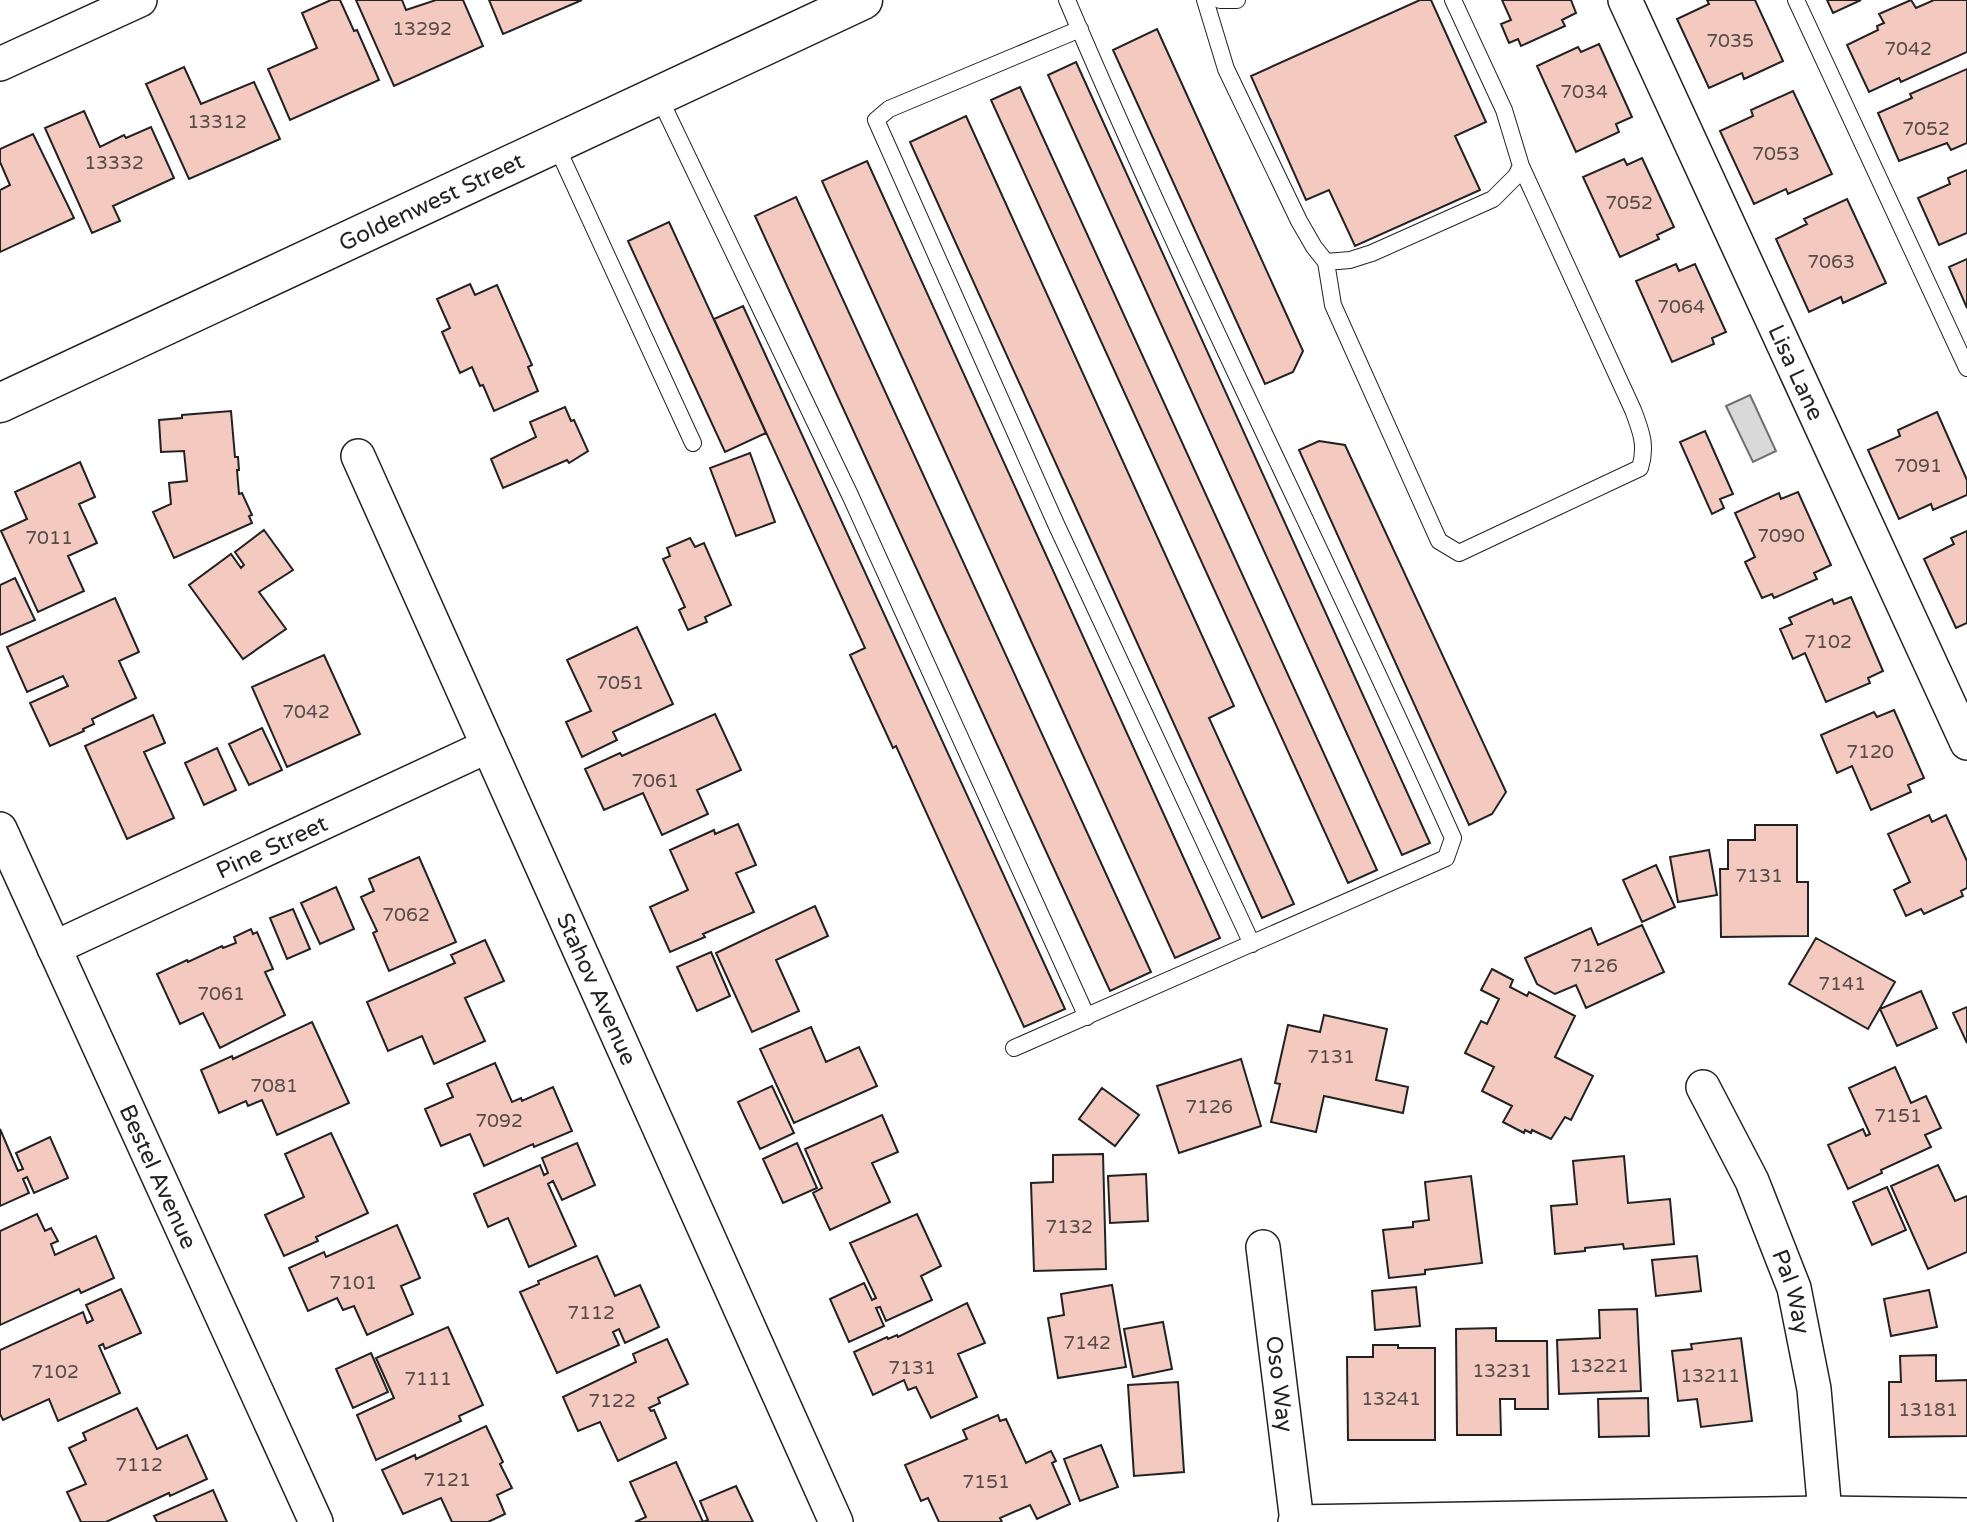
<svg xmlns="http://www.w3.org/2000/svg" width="1967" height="1522" font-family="'Varela Round',sans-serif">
  <rect width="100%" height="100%" fill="#fff"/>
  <path fill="#d9d9d9" stroke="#6f6f6f" stroke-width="2" d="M1750,395L1776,451L1753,462L1726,406Z"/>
  <path fill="#f3c9c0" stroke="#222" stroke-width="2" d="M331,0H340L354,31L357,30L379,80L290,120L268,69L317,48L302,13Z
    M356,0H402L406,10L436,0H463L483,46L394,86Z
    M489,0H582L503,34Z
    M1420,0H1431L1486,122L1455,136L1480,190L1355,246L1329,190L1306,200L1251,76Z
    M1502,0H1571L1576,13L1562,20L1565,26L1521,46L1518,39L1509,43L1501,24L1511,20Z
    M1707,0H1755L1783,61L1744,79L1742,73L1709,88L1677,19L1709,4Z
    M1827,0H1861L1833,13Z
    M1911,0L1916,8L1934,0H1967V52L1901,82L1899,78L1869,92L1847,45L1878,30L1877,26L1884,23L1879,14Z
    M1157,29L1303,351L1293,372L1265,384L1113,50Z
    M1599,44L1632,117L1616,124L1619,132L1576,152L1537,66L1578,47L1581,52Z
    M1076,62L1430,843L1402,855L1048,75Z
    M184,67L201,104L254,82L280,139L189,179L146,84Z
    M1967,69V143L1951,150L1947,143L1899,161L1878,113L1912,98L1910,94Z
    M1020,87L1377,870L1348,883L991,100Z
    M1793,91L1832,174L1788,194L1786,189L1754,204L1720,131L1753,116L1751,110Z
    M84,111L100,147L124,135L126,138L151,127L174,178L113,206L120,221L92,233L45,128Z
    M966,116L1234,706L1209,718L1294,904L1262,918L910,142Z
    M33,134L74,218L0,252V190L10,185L0,162V149Z
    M1642,158L1674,227L1657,235L1659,239L1620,257L1583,177L1624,159L1627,165Z
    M867,161L1220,938L1175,958L822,181Z
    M1967,170V233L1939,245L1918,198L1950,184L1948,178Z
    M796,197L1151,972L1110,991L755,216Z
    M1847,199L1886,283L1843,303L1841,297L1809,312L1776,239L1807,224L1804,219Z
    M669,222L766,433L725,452L628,241Z
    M1967,259V308L1949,267Z
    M1676,264L1679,271L1695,264L1726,332L1712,338L1714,344L1672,362L1636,281Z
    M470,284L475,295L497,285L532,365L528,367L538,391L494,411L483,385L480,386L472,367L460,373L442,332L450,328L437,299Z
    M743,306L1065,1009L1024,1027L896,746L893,748L850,655L865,648L714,319Z
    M565,407L571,421L574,420L588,451L569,463L567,460L503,488L491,459L536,437L530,422Z
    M231,411L235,457H238L239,470H237L239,494L242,493L252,515L249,516L252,523L174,558L153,512L171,504L169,483L187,481L184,451L161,452L159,420L182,418V415Z
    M1937,412L1967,480V495L1933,510L1931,504L1899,519L1868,450L1900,436L1898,430Z
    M1705,431L1733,494L1720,499L1724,508L1712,514L1680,442Z
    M1319,441L1345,445L1506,792L1492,814L1469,825L1299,450Z
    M750,453L775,522L736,536L710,468Z
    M80,462L95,497L79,504L97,543L68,556L84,591L38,612L1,531L27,519L15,492Z
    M1798,492L1831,565L1814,573L1817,579L1774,598L1772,594L1762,598L1745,562L1755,557L1735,513L1779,493L1781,499Z
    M264,530L293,570L259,592L286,629L243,659L189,585L231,554L241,568L244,565L235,552Z
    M1967,531V623L1956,628L1924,559L1954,544L1951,538Z
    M690,538L695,547L704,543L731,605L705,617L707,622L688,630L679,610L685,607L663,559L670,556L667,548Z
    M15,578L35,620L0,635V585Z
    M1851,597L1883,671L1868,678L1870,683L1826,702L1805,653L1793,659L1780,629L1792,624L1789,618L1832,599L1834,604Z
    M115,598L139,652L119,661L136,698L92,719L94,724L83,729L84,731L50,746L30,703L68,686L63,676L27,692L7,647Z
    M637,627L673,704L613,732L617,740L582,757L566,722L591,711L567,660Z
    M324,655L360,734L287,767L252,687Z
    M1894,710L1924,778L1908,785L1911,792L1871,810L1852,766L1837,773L1821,735L1874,712L1877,717Z
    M715,714L741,770L697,790L708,814L662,835L643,793L604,810L585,769L620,753L622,756Z
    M153,715L165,743L144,752L174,818L127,839L85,746Z
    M262,728L282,770L249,785L229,744Z
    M217,748L236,790L204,805L185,763Z
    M1929,815L1932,822L1946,815L1967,861V888L1961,891L1963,896L1924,914L1921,909L1906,916L1894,890L1910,882L1888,834Z
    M738,824L756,865L736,873L754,912L703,934L705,937L670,952L650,907L688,890L670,850L714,830L715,834Z
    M1755,825H1797V882H1808V936L1721,937L1720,869H1728V840H1755Z
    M1709,850L1717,895L1678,902L1670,857Z
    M419,857L456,942L389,971L373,933L377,931L361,897L374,891L369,879Z
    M1656,865L1675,907L1642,922L1623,880Z
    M336,887L354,929L320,944L301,903Z
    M815,906L828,936L776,960L799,1011L752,1032L716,953Z
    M293,909L310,949L287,959L270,918Z
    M1642,925L1664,972L1586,1008L1576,985L1555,994L1537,984L1525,958L1591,928L1598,945Z
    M251,929L253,934L257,932L273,969L265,972L285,1015L220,1048L203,1013L180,1024L157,974L187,960L188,962L222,946L223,948L236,943L234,937Z
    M1816,938L1895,982L1868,1029L1789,984Z
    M485,940L504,981L465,998L485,1041L434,1064L422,1036L388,1051L367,1002L455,963L451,955Z
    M711,952L730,996L697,1011L677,967Z
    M1492,969L1513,980L1510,987L1527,996L1529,992L1575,1016L1555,1057L1593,1076L1571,1120L1565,1117L1551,1139L1532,1130L1531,1133L1525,1130L1524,1133L1503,1122L1512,1106L1482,1091L1494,1067L1465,1053L1481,1021L1487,1024L1499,999L1481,990Z
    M1921,991L1937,1028L1897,1046L1880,1009Z
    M1967,1007V1043L1953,1013Z
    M1324,1015L1387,1029L1376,1080L1408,1087L1403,1113L1324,1096L1316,1132L1271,1122L1280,1084L1275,1083L1288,1025L1320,1032Z
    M312,1022L349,1103L277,1135L262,1100L248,1106L246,1101L219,1113L201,1070L232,1056L233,1059Z
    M811,1027L826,1062L859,1047L877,1086L794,1123L760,1049Z
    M1241,1059L1261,1126L1179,1153L1157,1086Z
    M495,1063L512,1102L521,1098L522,1101L553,1087L572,1131L534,1147L533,1144L484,1166L470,1134L441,1146L425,1109L453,1097L447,1084Z
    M1895,1067L1911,1103L1926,1096L1941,1128L1925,1135L1931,1147L1881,1170L1882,1173L1848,1189L1828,1145L1863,1129L1866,1136L1870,1134L1849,1088Z
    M772,1086L794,1133L760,1149L738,1102Z
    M1102,1088L1139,1115L1115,1146L1079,1119Z
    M882,1115L898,1152L872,1163L890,1202L830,1230L813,1193L822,1188L805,1149Z
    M0,1129L18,1171L23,1169L16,1153L50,1137L68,1178L34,1193L27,1177L23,1179L29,1193L0,1206Z
    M331,1133L368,1213L316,1237L318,1241L284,1256L265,1215L304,1197L285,1154Z
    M577,1143L595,1185L562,1200L553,1181L548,1184L576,1246L529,1267L508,1218L488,1227L474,1194L540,1165L544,1175L548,1173L542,1158Z
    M797,1143L817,1188L783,1203L763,1159Z
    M1103,1154L1106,1269L1034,1271L1031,1183L1053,1182V1155Z
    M1624,1156L1628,1203L1670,1199L1674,1244L1624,1249L1623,1244L1585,1248V1251L1555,1254L1551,1206L1577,1204L1573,1161Z
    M1938,1165L1955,1201L1967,1196V1252L1928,1269L1891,1186Z
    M1146,1174L1148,1221L1110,1223L1108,1176Z
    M1471,1176L1482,1263L1425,1270V1274L1389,1278L1383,1230L1413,1227V1222L1429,1220L1425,1182Z
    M1887,1187L1906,1230L1872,1245L1853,1202Z
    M37,1214L45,1231L51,1228L58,1241L51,1244L55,1255L96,1236L114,1278L81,1293L79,1289L0,1325V1231Z
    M917,1214L941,1266L921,1276L932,1300L886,1321L880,1307L876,1308L884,1326L849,1342L830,1299L864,1283L872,1300L876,1298L850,1243Z
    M397,1225L420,1278L401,1286L413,1314L367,1335L354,1306L343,1310L337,1298L308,1311L289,1268L324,1252L326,1257Z
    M597,1256L615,1296L640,1285L659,1327L625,1343L619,1329L613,1332L619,1345L557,1373L520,1292L539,1284L538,1281Z
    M1697,1256L1701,1291L1656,1296L1652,1260Z
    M1112,1285L1126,1367L1058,1378L1048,1318L1064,1315L1061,1294Z
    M1416,1287L1420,1326L1375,1330L1372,1291Z
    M121,1289L141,1333L105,1349L103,1344L99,1346L120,1393L58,1421L49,1399L3,1420L0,1414V1350L83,1312L87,1323L93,1320L86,1305Z
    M1929,1290L1937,1327L1891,1336L1884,1299Z
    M967,1303L985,1343L958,1354L977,1397L931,1418L916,1387L908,1390L904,1380L873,1395L854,1352L887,1337L888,1339L897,1335L898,1337Z
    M1637,1309L1641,1391L1559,1394L1557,1340L1600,1338L1599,1310Z
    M1163,1322L1172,1369L1133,1377L1124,1329Z
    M448,1327L483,1405L459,1416L461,1421L376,1460L357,1415L394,1398L376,1358Z
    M1496,1328V1341H1547L1548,1409H1515V1399H1500L1501,1435H1457L1456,1329Z
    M1741,1338L1752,1421L1701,1427L1697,1399L1678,1401L1672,1351L1692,1349L1691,1344Z
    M667,1339L688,1384L658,1398L660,1403L649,1408L651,1411L654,1410L666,1438L618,1461L600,1422L578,1431L563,1397L636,1362L633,1354Z
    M1373,1345H1398V1348H1435V1440H1348L1347,1357H1373Z
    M371,1353L388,1392L353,1408L336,1369Z
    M1936,1355V1381L1967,1380V1436L1889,1437V1382H1901L1900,1356Z
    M1178,1382L1184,1472L1134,1476L1128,1385Z
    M1648,1398L1649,1436L1599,1437L1598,1399Z
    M137,1408L157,1449L187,1435L207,1479L170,1496L169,1493L106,1522H81L67,1492L86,1484L69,1448L86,1440L83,1433Z
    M998,1415L1000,1421L1006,1419L1026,1463L1051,1451L1056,1461L1052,1463L1070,1504L1037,1519L1030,1505L1000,1518L1002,1522H939L928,1498L921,1501L905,1465L967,1439L963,1430Z
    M486,1426L503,1462L500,1464L512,1488L497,1495L505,1514L488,1522H452L441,1498L403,1514L382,1470L415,1455L416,1459Z
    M1101,1445L1118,1487L1080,1501L1064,1459Z
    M676,1462L703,1522H635L646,1517L630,1482Z
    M736,1486L753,1522H703L708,1520L700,1501Z
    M213,1490L227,1522H157L154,1516Z"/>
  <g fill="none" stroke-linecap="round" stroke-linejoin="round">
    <g stroke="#222" stroke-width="18">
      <path id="service" d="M1205,0L1226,69L1299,221L1314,247L1326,262L1350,260L1372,253L1493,199L1516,176L1521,166L1504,110L1453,0
        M1220,0H1237
        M1796,0L1967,368
        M1080,29L889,109L876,120L1056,524L1252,944
        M658,95L850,495L1087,1017
        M555,143L693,443
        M1326,262L1333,305L1439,541L1459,553L1640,468C1647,446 1641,431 1633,410L1521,166
        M1014,1048L1446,858L1453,838C1327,557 1187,283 1067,0"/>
    </g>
    <g stroke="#222" stroke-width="36">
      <g id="minor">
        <path id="s1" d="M1625,0L1967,743"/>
        <path d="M0,64L140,0"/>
        <path id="s2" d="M358,456L836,1522"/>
        <path id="s3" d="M0,829L316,1522"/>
        <path id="s4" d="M54,948L488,746"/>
        <path id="s5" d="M1703,1087L1752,1181L1794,1288L1814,1389L1825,1513"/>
        <path id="s6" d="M1263,1247L1297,1522"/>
        <path d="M1295,1522L1825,1513L1967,1515"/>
      </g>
    </g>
    <g stroke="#222" stroke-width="41">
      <g id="secondary">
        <path id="s7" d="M0,403L863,0"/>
      </g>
    </g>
    <use href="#service" stroke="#fff" stroke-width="16"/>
    <use href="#minor" stroke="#fff" stroke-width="33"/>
    <use href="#secondary" stroke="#fff" stroke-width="38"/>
  </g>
  <g text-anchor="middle" stroke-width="5" stroke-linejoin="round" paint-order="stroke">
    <g font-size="19" fill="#564c4a">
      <text x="422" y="35">13292</text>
      <text x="1730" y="47">7035</text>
      <text x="1908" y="55">7042</text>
      <text x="1584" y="98">7034</text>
      <text x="217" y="128">13312</text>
      <text x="1926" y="135">7052</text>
      <text x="1776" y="160">7053</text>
      <text x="114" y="169">13332</text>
      <text x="1629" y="209">7052</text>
      <text x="1831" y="268">7063</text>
      <text x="1681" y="313">7064</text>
      <text x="1918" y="472">7091</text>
      <text x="1781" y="542">7090</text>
      <text x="49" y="544">7011</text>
      <text x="1828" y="648">7102</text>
      <text x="620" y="689">7051</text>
      <text x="306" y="718">7042</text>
      <text x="1870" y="758">7120</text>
      <text x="655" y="787">7061</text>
      <text x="1759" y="882">7131</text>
      <text x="406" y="921">7062</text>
      <text x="1594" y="972">7126</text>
      <text x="1842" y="990">7141</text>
      <text x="221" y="1000">7061</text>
      <text x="1331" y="1063">7131</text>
      <text x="274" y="1092">7081</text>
      <text x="1209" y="1113">7126</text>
      <text x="1898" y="1122">7151</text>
      <text x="499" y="1127">7092</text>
      <text x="1069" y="1233">7132</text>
      <text x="353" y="1289">7101</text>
      <text x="591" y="1319">7112</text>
      <text x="1087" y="1349">7142</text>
      <text x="1599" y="1372">13221</text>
      <text x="912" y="1374">7131</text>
      <text x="1502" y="1377">13231</text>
      <text x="55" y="1378">7102</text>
      <text x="1710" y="1382">13211</text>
      <text x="428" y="1385">7111</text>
      <text x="1391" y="1405">13241</text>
      <text x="612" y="1407">7122</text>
      <text x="1928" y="1416">13181</text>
      <text x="139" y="1471">7112</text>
      <text x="447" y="1486">7121</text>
      <text x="986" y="1488">7151</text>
    </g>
    <g font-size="23" fill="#222" stroke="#fff">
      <text dy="8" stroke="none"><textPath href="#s7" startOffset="476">Goldenwest Street</textPath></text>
      <text dy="8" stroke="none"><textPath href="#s1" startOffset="410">Lisa Lane</textPath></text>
      <text dy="8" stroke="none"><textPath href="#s4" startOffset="240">Pine Street</textPath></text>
      <text dy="8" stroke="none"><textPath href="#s2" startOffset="584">Stahov Avenue</textPath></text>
      <text dy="8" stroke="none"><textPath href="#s3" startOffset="382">Bestel Avenue</textPath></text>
      <text dy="8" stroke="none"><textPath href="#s5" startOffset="224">Pal Way</textPath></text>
      <text dy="8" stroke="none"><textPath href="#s6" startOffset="138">Oso Way</textPath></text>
    </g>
  </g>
</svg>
